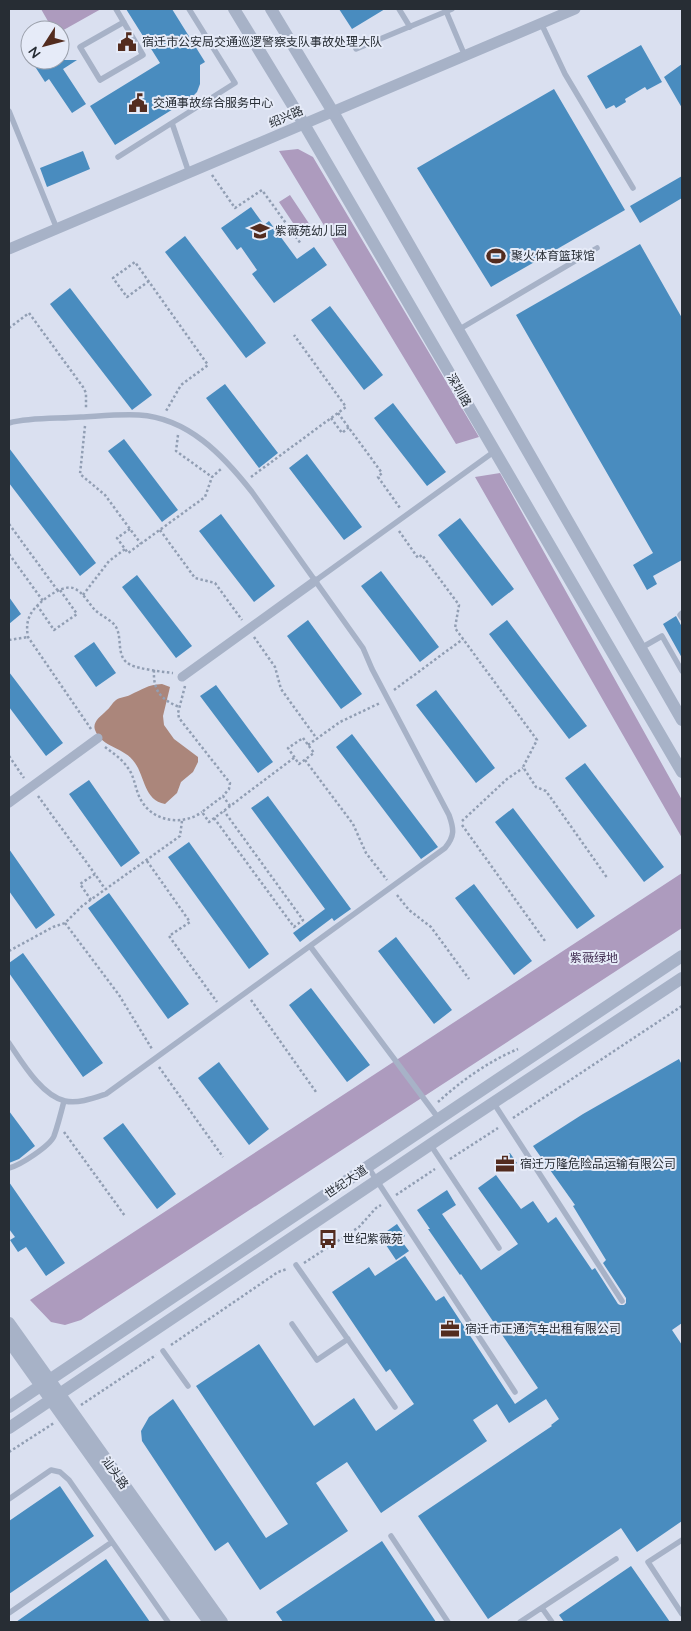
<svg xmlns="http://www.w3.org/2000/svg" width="691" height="1631" font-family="Quicksand,'Noto Sans SC',sans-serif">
  <rect width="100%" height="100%" fill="#dae0f0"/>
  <path fill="#ad9bbe" d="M41,9H101L60,32V30H53Z
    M298,149L313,157L479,437L456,444L279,151Z
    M290,195L310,225L299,232L279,202Z
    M500,473L682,800V838L475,477Z
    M682,873V928L81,1320L65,1325L51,1322L30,1300Z"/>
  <path fill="#ab867b" d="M162,684L170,687L163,716L164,725L174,739L198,757V762L193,772L181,782L177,793L165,804C144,800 145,777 135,763C125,747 102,748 95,730C92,722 101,716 106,711C110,708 112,703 116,700C120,697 126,697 130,695C143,689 147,685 162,684Z"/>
  <path fill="#498cbf" d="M126,9H172L205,62L200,65V84L197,92L191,98L115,145L90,106L160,63Z
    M339,9H385L352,29Z
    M641,45L662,82L647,90L645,87L625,99L626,102L616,108L614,105L606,109L587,76Z
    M41,60H77L63,69L86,104L72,113L49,79L45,82L34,65Z
    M682,64V108L664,77Z
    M554,89L625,210L491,287L417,168Z
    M83,151L90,169L47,187L40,168Z
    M682,176V198L640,223L630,206Z
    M251,207L264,225L269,221L297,259L314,247L327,265L274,303L252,274L257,270L241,247L237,250L221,228Z
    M185,236L266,343L246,358L165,252Z
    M640,244L682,318V560L653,576L657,584L647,590L633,565L653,553L516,315Z
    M70,288L152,395L132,410L50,304Z
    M330,306L383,375L364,390L311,320Z
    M225,384L278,453L259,468L206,398Z
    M393,403L446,472L427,486L374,418Z
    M124,439L178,510L162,522L108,451Z
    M9,448L96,563L80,576L9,483Z
    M307,454L362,527L344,540L289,468Z
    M221,514L275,586L254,602L199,531Z
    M460,518L514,589L492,606L438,535Z
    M381,571L439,647L420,662L361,586Z
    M137,575L192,646L176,658L122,587Z
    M9,597L21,614L9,624Z
    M676,616L682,627V658L663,624Z
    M308,620L362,694L341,709L287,636Z
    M507,620L587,726L569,739L489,634Z
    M94,642L116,673L96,687L74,656Z
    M9,672L63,743L46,756L9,707Z
    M216,685L273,762L258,773L200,696Z
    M436,690L495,768L476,783L416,705Z
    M352,734L438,847L421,859L336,747Z
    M585,763L664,867L644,882L565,778Z
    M89,780L140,853L121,867L69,794Z
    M268,796L351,909L334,921L332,918L300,942L293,933L325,909L251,808Z
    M513,808L595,916L577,929L495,822Z
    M189,842L269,954L249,969L168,857Z
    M9,849L55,915L36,929L9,891Z
    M474,884L532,961L514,975L455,898Z
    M109,893L189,1004L168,1019L88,908Z
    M396,937L452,1010L434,1024L378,951Z
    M23,953L103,1063L83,1077L9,973V963Z
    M311,988L370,1065L347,1082L289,1005Z
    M679,1059L682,1065V1323L672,1330L682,1345V1521L637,1552L621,1528L488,1619L418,1516L552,1426L551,1425L559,1419L546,1399L509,1423L497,1404L473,1420L487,1441L381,1513L347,1462L316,1483L348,1531L260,1590L228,1542L215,1551L142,1441L141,1431L149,1417L173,1399L266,1538L288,1524L196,1386L259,1344L314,1426L354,1398L376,1431L414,1404L390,1369L386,1372L332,1292L369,1267L375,1276L405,1256L436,1301L444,1296L515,1404L538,1388L461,1274L460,1275L428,1229H430L417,1210L447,1190L456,1205L442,1214L481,1270L518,1244L478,1188L496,1175L521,1209L533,1201L548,1223L556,1217L592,1270L595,1268L618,1304L620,1305H624L626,1303V1298L603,1263L606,1260L573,1206L575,1205L533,1146L583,1114Z
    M219,1062L269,1129L249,1145L198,1078Z
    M9,1111L35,1146L19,1159L9,1163Z
    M123,1123L176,1194L157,1209L103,1138Z
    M510,1153L517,1163L502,1173L495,1163Z
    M9,1182L65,1263L46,1276L26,1247L18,1252L10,1240L15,1237L9,1229Z
    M397,1224L405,1236L400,1239L409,1251L396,1260L380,1236Z
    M60,1486L94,1536L9,1594V1521Z
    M382,1541L436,1622H283L276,1612Z
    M106,1559L150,1622H16Z
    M631,1566L670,1622H564L559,1615Z"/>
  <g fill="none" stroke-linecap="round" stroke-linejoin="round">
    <path stroke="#919eb3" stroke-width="2.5" stroke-dasharray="2.5 2.5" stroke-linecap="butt" d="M212,175L235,208L262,190L301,244
      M149,281L127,297L113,278L135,262L208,365L181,385L166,411
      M9,328L29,313L83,387L86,393V408
      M338,413L382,473L378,477L400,508
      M331,418L342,433L349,427
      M85,426L80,474L105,495L141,544
      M178,435L176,451L212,477
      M251,477L346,407L294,335
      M9,524L58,591
      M130,529L117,538L128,553L205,497L212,477L221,469
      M160,530L195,578L215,583L242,620
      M399,531L418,558L422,555L459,605L455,628L537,740L523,767L536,787L546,791L608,879
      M9,554L43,601
      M83,595L109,561L125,549
      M37,605L54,630L77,614L60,590
      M254,637L275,667L281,689L317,739
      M9,640L28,637
      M154,670C153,690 160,699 179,707
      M185,686L178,713L179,718L230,783L229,789L223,796
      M394,690L463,639
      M91,729L28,637C26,626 27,617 35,608C43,599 66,581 77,590C85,595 89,604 95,610C101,616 112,620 116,627C123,639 115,658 131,665C139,669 163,672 173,673
      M303,738L314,753L299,764L288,748Z
      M308,745L340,722L380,703
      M105,747C113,753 122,759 128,768C135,777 135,790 141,800C153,822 183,826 202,812
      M9,756L24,778
      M305,760L353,824L366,853L387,880
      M38,796L95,874
      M230,806L223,796L202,812L209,822L295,757
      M214,818L294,927L303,920L224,811
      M462,821L507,779L523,768
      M462,825L545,941
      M147,861L190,922L169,936L217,1002
      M397,895L409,910L431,927L469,979
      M91,900L80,884L95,874L105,889
      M65,923L119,995L152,1049
      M9,951L53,927L65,923L82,906L180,836L182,821
      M251,1000L316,1092
      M159,1067L223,1157
      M438,1102C461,1081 489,1061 518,1049
      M513,1118L682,1006
      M64,1132L125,1216
      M450,1159L498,1128
      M396,1195L435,1169
      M304,1263L359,1227L376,1208L381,1205
      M171,1345L278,1272L287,1269
      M81,1405L156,1355
      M9,1452L54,1423"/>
    <path stroke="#a7b2c7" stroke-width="5.5" d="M116,9L143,55L100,80L80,47L124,22
      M399,9L410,27
      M446,11L465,56
      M541,23L565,74L633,188
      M356,49L452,9
      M9,111L57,229
      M172,123L189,173
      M118,157L235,83L189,9
      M458,330L597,248
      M9,423C32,417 58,419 81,417C100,416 120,414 139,415C188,418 223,455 252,492L363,648L372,669L449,815C454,829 455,836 445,848L106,1094C94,1098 78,1104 65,1101C41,1095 22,1062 9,1043
      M315,581L495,451
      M682,613L680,615L682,618
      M641,648L662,636L682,671
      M310,946L439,1119
      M493,1102L622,1301
      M430,1144L499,1248
      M368,1167L515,1392
      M9,1168C19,1166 50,1146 54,1136C58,1125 61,1113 64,1101
      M296,1265L395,1407
      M292,1324L317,1360L348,1339
      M163,1351L188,1386
      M9,1499L51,1470L60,1472L69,1480L168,1622
      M391,1536L448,1622
      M682,1540L648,1562L682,1614
      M542,1608L552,1622
      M9,1613L112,1542
      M520,1622L616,1559"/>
    <path stroke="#a7b2c7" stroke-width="9" d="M182,677L315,581
      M9,803L98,738"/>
    <path stroke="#a7b2c7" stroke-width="11" d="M9,249L575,9"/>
    <path stroke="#a7b2c7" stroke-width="12" d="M234,9L304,124L682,772
      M271,9L333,112L682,720
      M9,1323L222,1622
      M9,1341L209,1622
      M9,1407L682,956
      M9,1428L449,1132L682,978"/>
  </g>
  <defs>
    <g id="civic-bare" transform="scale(1.5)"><path d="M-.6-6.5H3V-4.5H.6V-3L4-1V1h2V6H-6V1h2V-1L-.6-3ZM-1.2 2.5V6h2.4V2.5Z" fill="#532c1f" stroke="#e6ebf8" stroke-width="2.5" paint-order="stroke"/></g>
    <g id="school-bare" transform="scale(1.5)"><path d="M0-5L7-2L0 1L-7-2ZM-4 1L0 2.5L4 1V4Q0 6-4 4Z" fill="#532c1f" stroke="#e6ebf8" stroke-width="2.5" paint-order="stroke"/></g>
    <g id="stadium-bare" transform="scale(1.5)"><path d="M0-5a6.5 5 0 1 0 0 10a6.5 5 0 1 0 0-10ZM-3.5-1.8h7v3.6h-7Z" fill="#532c1f" stroke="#e6ebf8" stroke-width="2.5" paint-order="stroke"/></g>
    <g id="office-bare" transform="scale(1.5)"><path d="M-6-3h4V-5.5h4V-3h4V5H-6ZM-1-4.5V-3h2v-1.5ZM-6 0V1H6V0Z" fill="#532c1f" stroke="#e6ebf8" stroke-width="2.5" paint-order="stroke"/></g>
    <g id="bus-bare" transform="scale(1.5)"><path d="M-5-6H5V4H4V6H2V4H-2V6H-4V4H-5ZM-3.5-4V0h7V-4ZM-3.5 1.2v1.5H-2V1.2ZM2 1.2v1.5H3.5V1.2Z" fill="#532c1f" stroke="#e6ebf8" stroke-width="2.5" paint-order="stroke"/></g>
  </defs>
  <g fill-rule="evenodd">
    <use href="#civic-bare" x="127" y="42"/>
    <use href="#civic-bare" x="138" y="103"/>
    <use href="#school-bare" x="260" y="231"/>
    <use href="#stadium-bare" x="496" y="256"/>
    <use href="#office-bare" x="505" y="1164"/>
    <use href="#bus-bare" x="328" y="1239"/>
    <use href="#office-bare" x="450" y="1329"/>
  </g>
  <g text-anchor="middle" stroke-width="4" stroke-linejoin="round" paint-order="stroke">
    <g font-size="12" fill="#272d34" stroke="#e6ebf8" text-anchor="start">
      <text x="142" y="46">宿迁市公安局交通巡逻警察支队事故处理大队</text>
      <text x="153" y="107">交通事故综合服务中心</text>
      <text x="275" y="235">紫薇苑幼儿园</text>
      <text x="511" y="260">聚火体育篮球馆</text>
      <text x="520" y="1168">宿迁万隆危险品运输有限公司</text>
      <text x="343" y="1243">世纪紫薇苑</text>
      <text x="465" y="1333">宿迁市正通汽车出租有限公司</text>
    </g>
    <g font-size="12" fill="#272d34" stroke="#e6ebf8">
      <text transform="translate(286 117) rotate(-23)" y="4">绍兴路</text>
      <text transform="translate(459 390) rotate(60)" y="4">深圳路</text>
      <text transform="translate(346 1182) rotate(-34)" y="4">世纪大道</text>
      <text transform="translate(115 1473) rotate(54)" y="4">汕头路</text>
    </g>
    <g font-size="12" fill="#402c51" stroke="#e6ebf8">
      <text x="594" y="962">紫薇绿地</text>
    </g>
  </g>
  <rect width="691" height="1631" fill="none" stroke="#272d34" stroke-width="20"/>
  <g transform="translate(45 45) rotate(234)"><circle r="24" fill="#e6ebf8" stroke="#9a9faa"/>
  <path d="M0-4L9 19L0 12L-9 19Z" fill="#532c1f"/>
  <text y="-8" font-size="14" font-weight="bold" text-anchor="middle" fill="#272d34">N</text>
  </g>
</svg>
